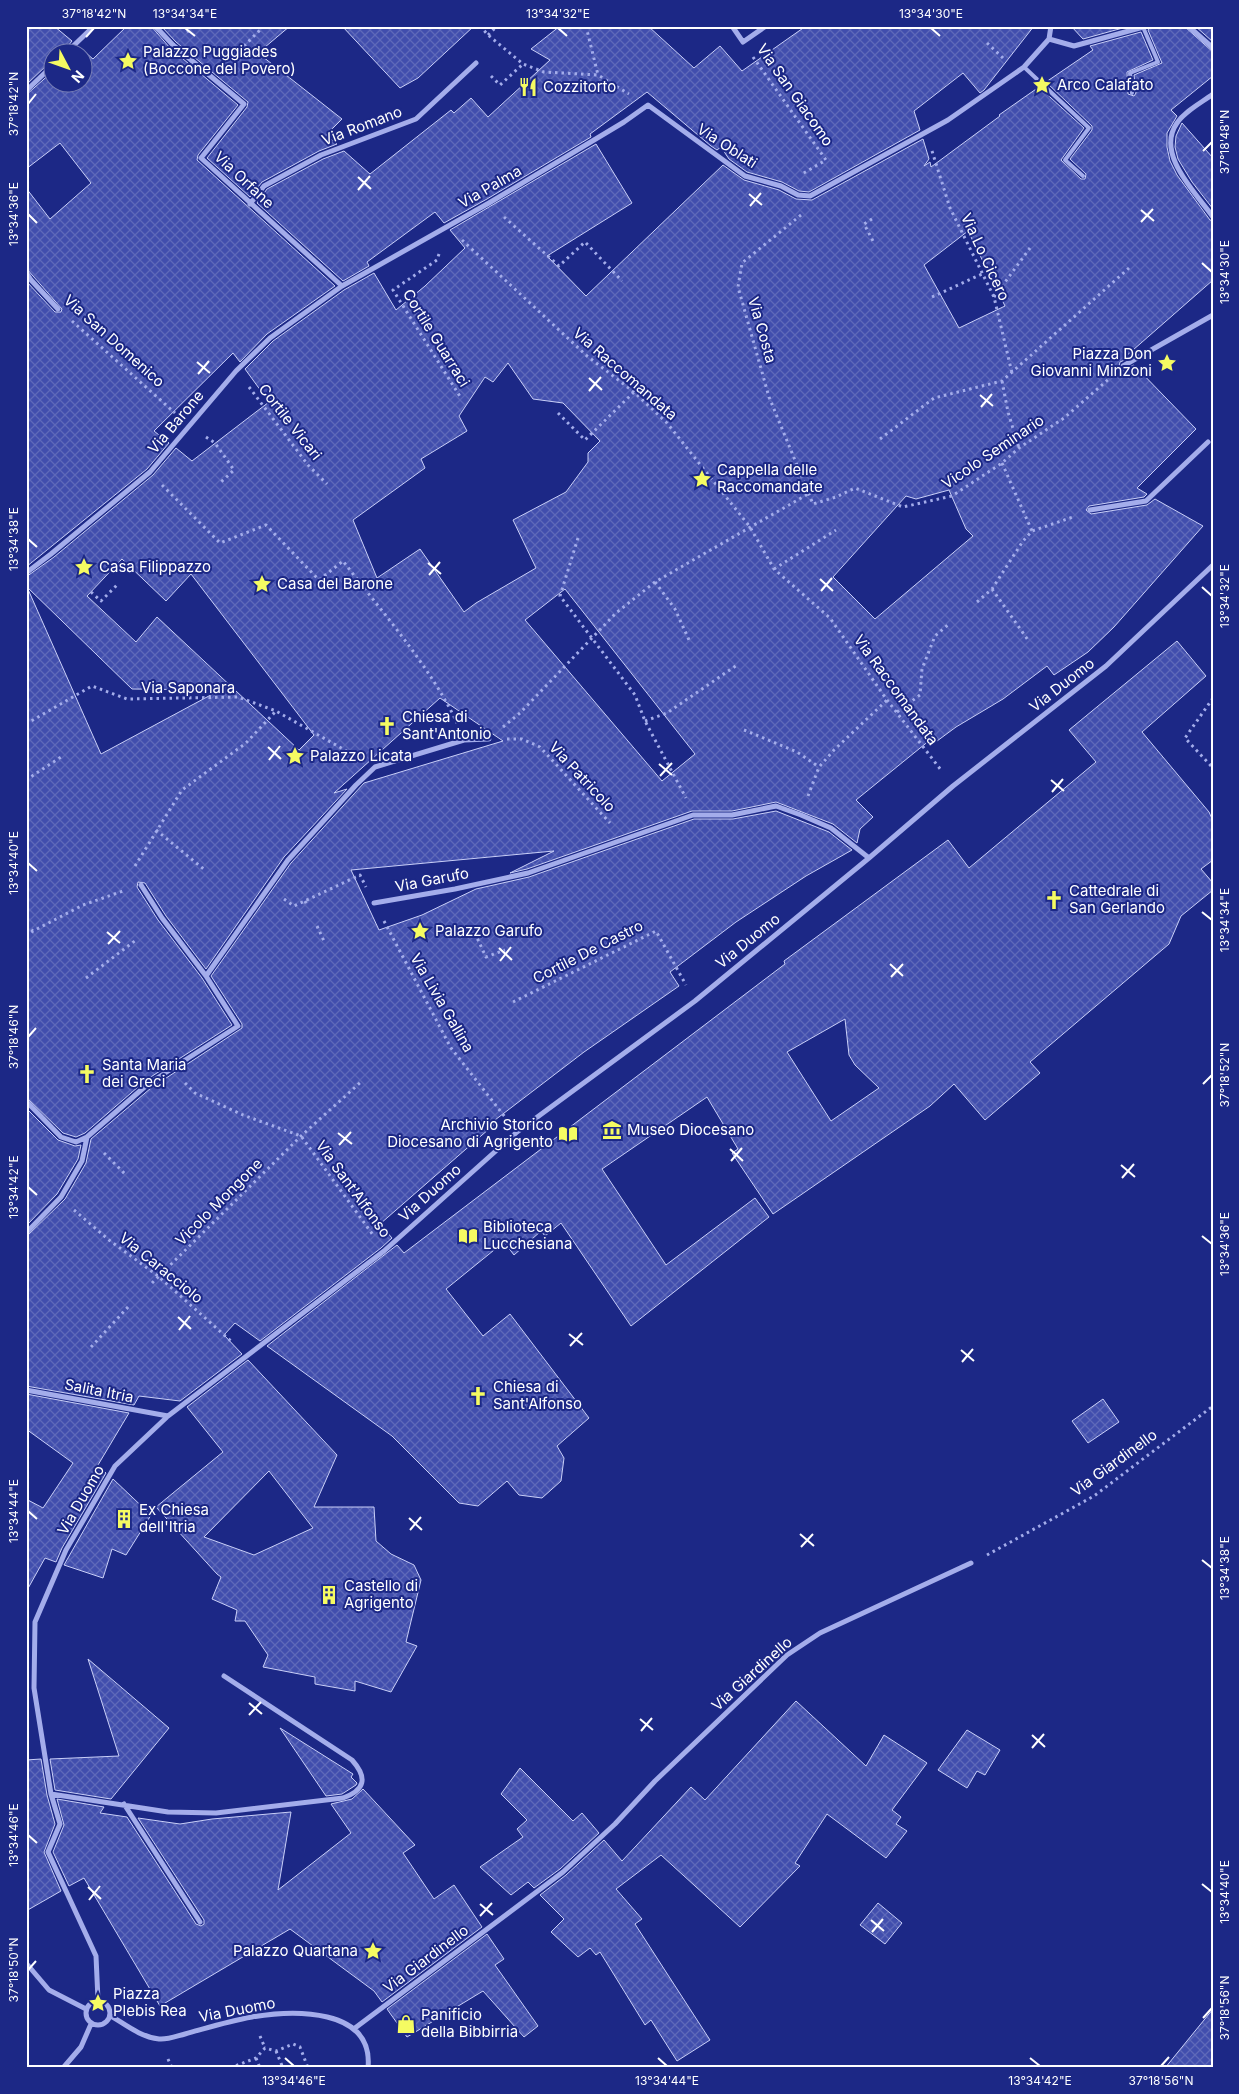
<svg xmlns="http://www.w3.org/2000/svg" width="1239" height="2094" font-family="Inter,sans-serif">
  <defs>
    <pattern id="building-cross-hatch" width="8" height="8" patternUnits="userSpaceOnUse" patternTransform="scale(1.25)"><rect width="8" height="8" fill="#414ead"/><path d="M0 0l8 8M0 8l8-8" fill="none" stroke="#5e69b9"/></pattern>
  </defs>
  <rect width="100%" height="100%" fill="#1c2886"/>
  <path fill="url(#building-cross-hatch)" stroke="#c9cff8" fill-rule="evenodd" d="M26,26H54L72,41L63,52H52V62L49,63L26,85Z
    M127,26H151L170,48L238,105L198,155L197,160L335,286L267,334L240,362L233,353L154,431L169,443L147,469L26,567V281L55,312H61L62,309L26,268V188L50,219L91,183L60,143L26,169V95L52,72V82H82V52H73L79,47L93,59Z
    M161,26H290L258,53L342,119L326,135L337,144L319,151L262,182L250,197L207,158L247,107L248,102L176,42Z
    M342,26H474L418,78L400,88Z
    M560,26H648L694,68L720,46L742,71L806,26H1034L984,90L980,93L963,73L914,111L920,130L809,192L799,191L782,182L747,172L729,159L721,147L717,150L711,146L647,92L590,134L591,137L487,199L444,223L435,212L367,262L369,266L343,281L257,203L267,189L323,159L344,151L370,174L451,110L454,113L471,98L488,117L550,60L531,49Z
    M1071,26H1130L1083,39Z
    M1151,26H1184L1213,52V76L1171,110L1177,116L1167,133V147L1170,161L1177,175L1210,220L1213,221V280L1125,357L1127,359L1120,362L1119,366L1123,370L1134,365L1196,429L1137,488L1147,494L1144,497L1089,506L1086,510L1091,514L1147,505L1155,499L1203,526L1114,627L1088,652L1054,675L1047,666L1003,699L956,727L933,744L930,740L856,800L873,817L860,829L857,843L833,824L776,802L732,811H692L527,869L510,873L554,851L351,870L379,930L422,915L476,889L529,877L694,819H733L776,811L829,832L852,850L806,876L736,922L670,972L679,986L584,1052L495,1120L497,1122L380,1224L392,1238L381,1248L260,1341L235,1323L224,1335L242,1354L180,1401L139,1396L134,1405L26,1386V1237L65,1199L86,1163L91,1139L151,1088L242,1028V1024L211,976L291,863L364,783L503,741L440,698L334,793L347,789L284,857L206,969L166,916L145,883L138,882L137,887L158,920L202,978L232,1025L146,1080L85,1133L76,1137L63,1133L26,1097V577L54,557L153,475L176,448L192,461L269,402L245,369L273,341L344,290L374,273L396,310L425,286L465,248L450,230L596,144L632,203L547,256L586,296L723,165L744,180L779,190L796,199L812,200L923,139L929,159L924,166L930,162L931,167L1000,116L999,115L1039,87L1084,128L1061,160L1081,179H1085L1086,174L1070,159L1092,130V126L1046,82L1093,50L1090,46L1141,32L1153,60L1127,72L1128,94L1134,96L1136,93L1134,75L1162,63L1148,30ZM968,231L1005,306L959,328L924,265ZM508,363L533,399L563,403L600,441L588,453V462L566,492L513,520L536,568L476,603L464,612L420,549L377,578L353,520L425,468L421,459L467,431L459,416L485,377L493,382ZM949,490L966,529L973,536L875,619L833,577L906,496L916,499ZM122,559L166,601L191,574L314,735L299,750L157,617L136,642L87,596ZM27,587L132,689L220,690L101,754ZM565,589L695,754L662,781L525,620Z
    M1195,26H1213V42Z
    M1182,123L1213,158V209L1192,182L1178,159L1175,147L1176,136Z
    M1177,641L1206,676L1142,732L1209,812L1213,821V860L1201,869L1213,883V890L1181,916L1169,944L1030,1062L1040,1073L985,1120L954,1084L930,1106L773,1214L732,1153L738,1149L707,1097L602,1169L666,1265L755,1198L769,1217L631,1326L561,1223L545,1236L541,1231L514,1255L504,1242L446,1289L483,1336L510,1314L589,1418L557,1446L564,1458L561,1481L542,1498L519,1495L507,1481L478,1506L459,1503L392,1436L267,1346L397,1245L404,1253L785,964L784,961L948,840L969,868L1096,762L1069,730ZM845,1019L849,1055L855,1065L879,1088L831,1121L787,1052Z
    M26,1108L58,1140L75,1146L81,1145L78,1159L57,1194L26,1226Z
    M248,1360L337,1455L314,1507H374L376,1541L391,1554L414,1565L421,1580L406,1642L417,1646L391,1692L355,1681V1691L315,1684V1677L263,1667L268,1655L245,1621H235L237,1610L212,1599L221,1577L217,1574L156,1507L223,1452L187,1407ZM269,1471L313,1528L254,1555L204,1537Z
    M26,1394L129,1413L98,1465L106,1473L62,1548L56,1562L45,1558L26,1592V1499L43,1508L73,1463L26,1429Z
    M1103,1399L1119,1422L1088,1443L1072,1421Z
    M113,1479L151,1515L126,1555L112,1549L103,1578L64,1565Z
    M88,1659L169,1728L111,1799L55,1790L50,1759L119,1756Z
    M796,1701L866,1766L884,1735L927,1763L892,1810L901,1817L896,1824L907,1831L886,1858L827,1814L795,1863L800,1866L740,1927L661,1855L616,1889L642,1919L635,1924L710,2040L677,2061L651,2020L645,2025L600,1952L596,1955L590,1948L578,1957L551,1932L564,1919L540,1895L566,1875L604,1840L622,1861L691,1787L705,1800Z
    M280,1728L353,1774L351,1777L357,1783L356,1785L342,1794L326,1796Z
    M967,1730L1000,1750L985,1775L977,1771L967,1788L938,1770Z
    M41,1759L47,1795L55,1824L44,1852L61,1891L26,1911V1760Z
    M520,1768L573,1821L582,1813L599,1833L560,1869L534,1888L528,1882L511,1895L480,1867L523,1837L517,1829L527,1820L501,1794Z
    M363,1789L415,1845L403,1853L434,1899L454,1885L482,1927L382,2002L374,1991L290,1929L160,2006L84,1878L69,1886L53,1852L64,1825L57,1799L104,1807L100,1813L127,1817L196,1924L201,1926L204,1924V1920L138,1818L180,1824L212,1819L291,1812L278,1890L351,1833L331,1804L352,1799Z
    M878,1903L902,1923L885,1944L860,1925Z
    M487,1934L504,1959L495,1965L538,2026L524,2037L483,1991L407,2037L387,2009Z
    M1213,2009V2068H1165Z"/>
  <g fill="none" stroke-linecap="round" stroke-linejoin="round">
    <path stroke="#a4adeb" stroke-width="3" stroke-dasharray="2.5 4" stroke-linecap="butt" d="M480,26L488,35L523,64L544,72L598,75L629,94
      M586,26L598,75
      M187,32L194,26
      M488,35L497,26
      M987,43L1003,58
      M244,46L263,27
      M753,57L826,160L802,174
      M491,76L500,85L523,64
      M932,151L950,208L994,297L1012,373
      M801,215L742,263L738,287L769,397L813,504L836,497L855,488L903,507L952,496L1002,463L1019,448L1064,418L1110,378
      M504,217L559,266L585,242L622,281
      M872,219L864,224L873,241
      M462,240L587,356L634,392L667,423L750,527L774,569L830,618L887,700L941,770
      M439,254L437,260L393,290L461,398
      M932,297L982,274
      M994,297L1030,248
      M72,321L175,413
      M1002,381L1008,412L1019,448
      M249,387L308,465L327,484
      M558,413L585,440L634,392
      M206,437L215,443L234,470L221,482
      M880,439L934,398L1002,381L1129,268
      M1002,463L1032,531
      M162,485L220,543L266,525L319,580L343,561C381,611 431,667 457,723
      M578,538L560,596L635,695L645,721L686,798
      M774,569L836,530
      M655,582L675,609L689,640
      M992,589L1028,640
      M91,592L101,601L117,585
      M977,602L992,589L1023,541L1032,531L1073,517
      M1213,698L1185,738L1213,768
      M897,712L920,695L922,669L935,636L950,623
      M645,721L667,713L737,665
      M26,724L92,686L127,699L238,697L276,711L357,757
      M503,727L520,713L616,613L655,582L808,494
      M744,730L797,752L819,767
      M507,739H522L540,747L610,823
      M26,780L61,757
      M808,796L819,767L834,750L887,700
      M156,830L206,871
      M135,866L182,790L246,743L276,711
      M284,899L294,906L360,875L366,887
      M305,901L307,905
      M384,921L451,1048L505,1117
      M26,926L33,931L83,905L123,891
      M317,926L324,941
      M472,927L486,957L505,950
      M26,936L33,931
      M86,978L136,940
      M513,1002L656,931L686,985
      M185,1083L195,1093L243,1115L301,1136L373,1235
      M104,1153L126,1175
      M74,1210L109,1240L158,1276L232,1342
      M152,1283L301,1136L362,1081
      M91,1347L129,1306
      M987,1555L1094,1496L1213,1406
      M260,2036L265,2048
      M276,2051L283,2068
      M256,2058L260,2068
      M168,2059L172,2068
      M230,2068L256,2058L265,2048L276,2051L293,2044L300,2047L308,2068"/>
    <path stroke="#a4adeb" stroke-width="4" d="M1024,67L1089,128L1065,160L1083,176
      M1132,93L1130,73L1158,62L1143,27"/>
    <path stroke="#a4adeb" stroke-width="5" d="M155,26L173,45L244,104L201,158L342,286
      M732,26L743,42L766,26
      M1188,26L1213,48
      M1049,39L1074,46L1147,26
      M67,52L94,26
      M26,91L52,66
      M1213,94C1201,103 1185,111 1177,123C1155,154 1196,193 1213,217
      M250,204L264,186L321,155L416,119L476,63
      M26,272L31,280L58,309
      M1123,366L1213,315
      M1090,510L1146,501L1208,442
      M26,573L51,554L150,472L236,371L270,338L342,286L489,203L624,122L648,105L745,176L781,186L798,195L810,196L948,120L1024,67L1049,39L1051,26
      M141,885L162,918L206,976
      M374,903L455,889L528,873L693,815H732L776,806L801,815L831,828L869,858
      M26,1101L61,1137L76,1142L87,1137
      M26,1233L61,1197L82,1161L87,1137L148,1084L238,1026L206,976L288,860L356,785L375,767L464,740L489,739
      M26,1390L168,1416
      M51,1794L168,1812L216,1813L343,1798C365,1790 368,1778 352,1760L224,1676
      M124,1804L200,1922
      M26,1963L49,1990L86,2009
      M98,2000L96,1956L48,1852L60,1824L51,1794L34,1688L35,1622L66,1550L115,1466L168,1416L384,1251L517,1132L695,1001L869,858L953,786L1106,666L1213,565
      M86 2013a12 12 0 1 1 24 0a12 12 0 1 1-24 0Z
      M111,2016C126,2025 141,2037 159,2039C167,2040 177,2036 185,2034C207,2028 229,2021 252,2017C292,2010 374,2007 368,2068
      M355,2028L563,1872L615,1824L655,1781L787,1655L820,1633L971,1563
      M63,2068L81,2047L91,2024"/>
  </g>
  <path fill="none" stroke="#fff" stroke-width="2" d="M185,28L195,36M558,28L567,36M931,28L940,36M86,37L94,28M28,104L36,94M1203,151L1212,142M358,177L371,189M358,190L370,176M749,194L762,205M750,206L761,193M1141,210L1154,221M28,214L37,223M1141,222L1153,209M1202,263L1212,272M197,362L210,373M198,374L209,361M589,378L602,390M589,391L601,377M980,395L993,406M981,407L992,394M28,539L37,547M428,563L441,574M429,575L440,562M820,579L833,591M1202,587L1212,596M821,591L832,578M268,747L281,759M269,760L280,746M659,764L672,775M660,776L672,763M1051,780L1064,791M1052,792L1063,779M28,863L37,871M1202,912L1212,920M107,932L120,943M108,944L120,931M499,948L512,960M500,961L511,947M890,964L903,976M891,977L903,964M28,1037L36,1028M1203,1084L1212,1075M338,1133L352,1144M339,1145L351,1132M730,1149L743,1161M731,1161L742,1148M1121,1165L1135,1177M1122,1178L1134,1164M28,1187L37,1195M1202,1236L1212,1244M178,1317L191,1329M179,1330L190,1316M569,1334L583,1345M570,1346L582,1333M961,1350L974,1361M962,1362L973,1349M28,1511L37,1519M409,1518L422,1530M410,1530L421,1517M800,1534L814,1546M801,1547L813,1534M1202,1560L1212,1568M249,1703L262,1714M249,1715L261,1702M640,1719L653,1730M641,1731L652,1718M1032,1735L1045,1747M1032,1748L1044,1734M28,1835L37,1843M1202,1884L1212,1892M88,1887L101,1899M89,1900L100,1886M480,1904L493,1915M480,1916L492,1903M871,1920L884,1931M872,1932L883,1919M28,1970L36,1961M1203,2018L1212,2008M285,2058L294,2066M658,2058L667,2066M1030,2058L1040,2066M1161,2066L1169,2057"/>
  <defs>
    <g id="sight-bare" transform="scale(1.5)"><path d="M0-6L1.8-2.2L6-1.7L2.9 1.2L3.7 5.4L0 3.3L-3.7 5.4L-2.9 1.2L-6-1.7L-1.8-2.2Z" fill="#f5fb62" stroke="#1c2886" stroke-width="2.5" paint-order="stroke"/></g>
    <g id="restaurant-bare" transform="scale(1.5)"><path d="M-5-6h1v4h1v-4h1v4h1v-4h1v5L-1.5 .5V6h-2V.5L-5-1ZM5-6V6H3V1.5H1.5Q1.5-4 5-6Z" fill="#f5fb62" stroke="#1c2886" stroke-width="2.5" paint-order="stroke"/></g>
    <g id="church-bare" transform="scale(1.5)"><path d="M-1.2-6h2.4v3.5h3.3v2.4h-3.3V6h-2.4V-.1h-3.3v-2.4h3.3Z" fill="#f5fb62" stroke="#1c2886" stroke-width="2.5" paint-order="stroke"/></g>
    <g id="museum-bare" transform="scale(1.5)"><path d="M0-6L6-3V-2H-6V-3ZM-5-1h2V3h-2ZM-1-1h2V3h-2ZM3-1h2V3H3ZM-6 4H6V6H-6Z" fill="#f5fb62" stroke="#1c2886" stroke-width="2.5" paint-order="stroke"/></g>
    <g id="library-bare" transform="scale(1.5)"><path d="M-6-4Q-3-5.5-.7-3.5V5Q-3 3-6 4ZM6-4Q3-5.5 .7-3.5V5Q3 3 6 4Z" fill="#f5fb62" stroke="#1c2886" stroke-width="2.5" paint-order="stroke"/></g>
    <g id="building-bare" transform="scale(1.5)"><path d="M-4-6H4V6H1V3H-1V6H-4ZM-2.5-4.3h1.7v1.8h-1.7ZM.8-4.3h1.7v1.8H.8ZM-2.5-1h1.7V.8h-1.7ZM.8-1h1.7V.8H.8Z" fill="#f5fb62" stroke="#1c2886" stroke-width="2.5" paint-order="stroke"/></g>
    <g id="shop-bare" transform="scale(1.5)"><path d="M-5-2.5h2.3a2.7 3.5 0 0 1 5.4 0H5L5.5 6h-11ZM-1.5-2.5h3a1.5 2.3 0 0 0-3 0Z" fill="#f5fb62" stroke="#1c2886" stroke-width="2.5" paint-order="stroke"/></g>
  </defs>
  <g fill-rule="evenodd">
    <use href="#sight-bare" x="128" y="61"/>
    <use href="#sight-bare" x="1042" y="85"/>
    <use href="#restaurant-bare" x="528" y="87"/>
    <use href="#sight-bare" x="1167" y="363"/>
    <use href="#sight-bare" x="702" y="479"/>
    <use href="#sight-bare" x="84" y="567"/>
    <use href="#sight-bare" x="262" y="584"/>
    <use href="#church-bare" x="387" y="726"/>
    <use href="#sight-bare" x="295" y="756"/>
    <use href="#church-bare" x="1054" y="900"/>
    <use href="#sight-bare" x="420" y="931"/>
    <use href="#church-bare" x="87" y="1074"/>
    <use href="#museum-bare" x="612" y="1130"/>
    <use href="#library-bare" x="568" y="1134"/>
    <use href="#library-bare" x="468" y="1236"/>
    <use href="#church-bare" x="478" y="1396"/>
    <use href="#building-bare" x="124" y="1519"/>
    <use href="#building-bare" x="329" y="1595"/>
    <use href="#sight-bare" x="373" y="1951"/>
    <use href="#sight-bare" x="98" y="2003"/>
    <use href="#shop-bare" x="406" y="2024"/>
  </g>
  <g text-anchor="middle" stroke-width="4" stroke-linejoin="round" paint-order="stroke">
    <g font-size="15" fill="#fff" stroke="#1c2886" text-anchor="start">
      <text x="143" y="57">Palazzo Puggiades<tspan x="143" dy="17">(Boccone del Povero)</tspan></text>
      <text x="1057" y="90">Arco Calafato</text>
      <text x="543" y="92">Cozzitorto</text>
      <text x="1152" y="359" text-anchor="end">Piazza Don<tspan x="1152" dy="17">Giovanni Minzoni</tspan></text>
      <text x="717" y="475">Cappella delle<tspan x="717" dy="17">Raccomandate</tspan></text>
      <text x="99" y="572">Casa Filippazzo</text>
      <text x="277" y="589">Casa del Barone</text>
      <text x="402" y="722">Chiesa di<tspan x="402" dy="17">Sant'Antonio</tspan></text>
      <text x="310" y="761">Palazzo Licata</text>
      <text x="1069" y="896">Cattedrale di<tspan x="1069" dy="17">San Gerlando</tspan></text>
      <text x="435" y="936">Palazzo Garufo</text>
      <text x="102" y="1070">Santa Maria<tspan x="102" dy="17">dei Greci</tspan></text>
      <text x="553" y="1130" text-anchor="end">Archivio Storico<tspan x="553" dy="17">Diocesano di Agrigento</tspan></text>
      <text x="627" y="1135">Museo Diocesano</text>
      <text x="483" y="1232">Biblioteca<tspan x="483" dy="17">Lucchesiana</tspan></text>
      <text x="493" y="1392">Chiesa di<tspan x="493" dy="17">Sant'Alfonso</tspan></text>
      <text x="139" y="1515">Ex Chiesa<tspan x="139" dy="17">dell'Itria</tspan></text>
      <text x="344" y="1591">Castello di<tspan x="344" dy="17">Agrigento</tspan></text>
      <text x="358" y="1956" text-anchor="end">Palazzo Quartana</text>
      <text x="113" y="1999">Piazza<tspan x="113" dy="17">Plebis Rea</tspan></text>
      <text x="421" y="2020">Panificio<tspan x="421" dy="17">della Bibbirria</tspan></text>
    </g>
    <g font-size="15" fill="#fff" stroke="#1c2886">
      <text transform="translate(795 95) rotate(55)" y="5">Via San Giacomo</text>
      <text transform="translate(362 126) rotate(-21)" y="5">Via Romano</text>
      <text transform="translate(727 146) rotate(33)" y="5">Via Oblati</text>
      <text transform="translate(244 180) rotate(43)" y="5">Via Orfane</text>
      <text transform="translate(490 187) rotate(-30)" y="5">Via Palma</text>
      <text transform="translate(985 257) rotate(65)" y="5">Via Lo Cicero</text>
      <text transform="translate(762 330) rotate(74)" y="5">Via Costa</text>
      <text transform="translate(436 338) rotate(58)" y="5">Cortile Guarraci</text>
      <text transform="translate(114 341) rotate(42)" y="5">Via San Domenico</text>
      <text transform="translate(625 374) rotate(41)" y="5">Via Raccomandata</text>
      <text transform="translate(176 422) rotate(-50)" y="5">Via Barone</text>
      <text transform="translate(290 422) rotate(52)" y="5">Cortile Vicari</text>
      <text transform="translate(993 452) rotate(-34)" y="5">Vicolo Seminario</text>
      <text transform="translate(1062 685) rotate(-38)" y="5">Via Duomo</text>
      <text x="188" y="693">Via Saponara</text>
      <text transform="translate(896 690) rotate(54)" y="5">Via Raccomandata</text>
      <text transform="translate(582 777) rotate(47)" y="5">Via Patricolo</text>
      <text transform="translate(432 880) rotate(-11)" y="5">Via Garufo</text>
      <text transform="translate(748 941) rotate(-39)" y="5">Via Duomo</text>
      <text transform="translate(588 952) rotate(-27)" y="5">Cortile De Castro</text>
      <text transform="translate(442 1003) rotate(60)" y="5">Via Livia Gallina</text>
      <text transform="translate(353 1189) rotate(54)" y="5">Via Sant'Alfonso</text>
      <text transform="translate(430 1193) rotate(-42)" y="5">Via Duomo</text>
      <text transform="translate(219 1202) rotate(-45)" y="5">Vicolo Mongone</text>
      <text transform="translate(161 1268) rotate(39)" y="5">Via Caracciolo</text>
      <text transform="translate(99 1391) rotate(11)" y="5">Salita Itria</text>
      <text transform="translate(1114 1463) rotate(-36)" y="5">Via Giardinello</text>
      <text transform="translate(81 1500) rotate(-60)" y="5">Via Duomo</text>
      <text transform="translate(752 1674) rotate(-42)" y="5">Via Giardinello</text>
      <text transform="translate(426 1959) rotate(-37)" y="5">Via Giardinello</text>
      <text transform="translate(237 2010) rotate(-11)" y="5">Via Duomo</text>
    </g>
  </g>
  <rect width="1239" height="2094" fill="none" stroke="#1c2886" stroke-width="55"/>
  <g transform="translate(68 68) rotate(131)"><circle r="24" fill="#1c2886" stroke="#777eb6"/>
  <path d="M0-4L9 19L0 12L-9 19Z" fill="#f5fb62"/>
  <text y="-8" font-size="14" font-weight="bold" text-anchor="middle" fill="#ffffff">N</text>
  </g>
  <rect x="28" y="28" width="1184" height="2038" fill="none" stroke="#fff" stroke-width="2"/>
  <g font-size="12" text-anchor="middle" fill="#fff">
    <text x="94" y="18">37°18'42"N</text>
    <text x="185" y="18">13°34'34"E</text>
    <text x="558" y="18">13°34'32"E</text>
    <text x="931" y="18">13°34'30"E</text>
    <text transform="translate(14 104) rotate(-90)" y="4">37°18'42"N</text>
    <text transform="translate(1225 142) rotate(-90)" y="4">37°18'48"N</text>
    <text transform="translate(14 214) rotate(-90)" y="4">13°34'36"E</text>
    <text transform="translate(1225 272) rotate(-90)" y="4">13°34'30"E</text>
    <text transform="translate(14 539) rotate(-90)" y="4">13°34'38"E</text>
    <text transform="translate(1225 596) rotate(-90)" y="4">13°34'32"E</text>
    <text transform="translate(14 863) rotate(-90)" y="4">13°34'40"E</text>
    <text transform="translate(1225 920) rotate(-90)" y="4">13°34'34"E</text>
    <text transform="translate(14 1037) rotate(-90)" y="4">37°18'46"N</text>
    <text transform="translate(1225 1075) rotate(-90)" y="4">37°18'52"N</text>
    <text transform="translate(14 1187) rotate(-90)" y="4">13°34'42"E</text>
    <text transform="translate(1225 1244) rotate(-90)" y="4">13°34'36"E</text>
    <text transform="translate(14 1511) rotate(-90)" y="4">13°34'44"E</text>
    <text transform="translate(1225 1568) rotate(-90)" y="4">13°34'38"E</text>
    <text transform="translate(14 1835) rotate(-90)" y="4">13°34'46"E</text>
    <text transform="translate(1225 1892) rotate(-90)" y="4">13°34'40"E</text>
    <text transform="translate(14 1970) rotate(-90)" y="4">37°18'50"N</text>
    <text transform="translate(1225 2008) rotate(-90)" y="4">37°18'56"N</text>
    <text x="294" y="2085">13°34'46"E</text>
    <text x="667" y="2085">13°34'44"E</text>
    <text x="1040" y="2085">13°34'42"E</text>
    <text x="1161" y="2085">37°18'56"N</text>
  </g>
</svg>
